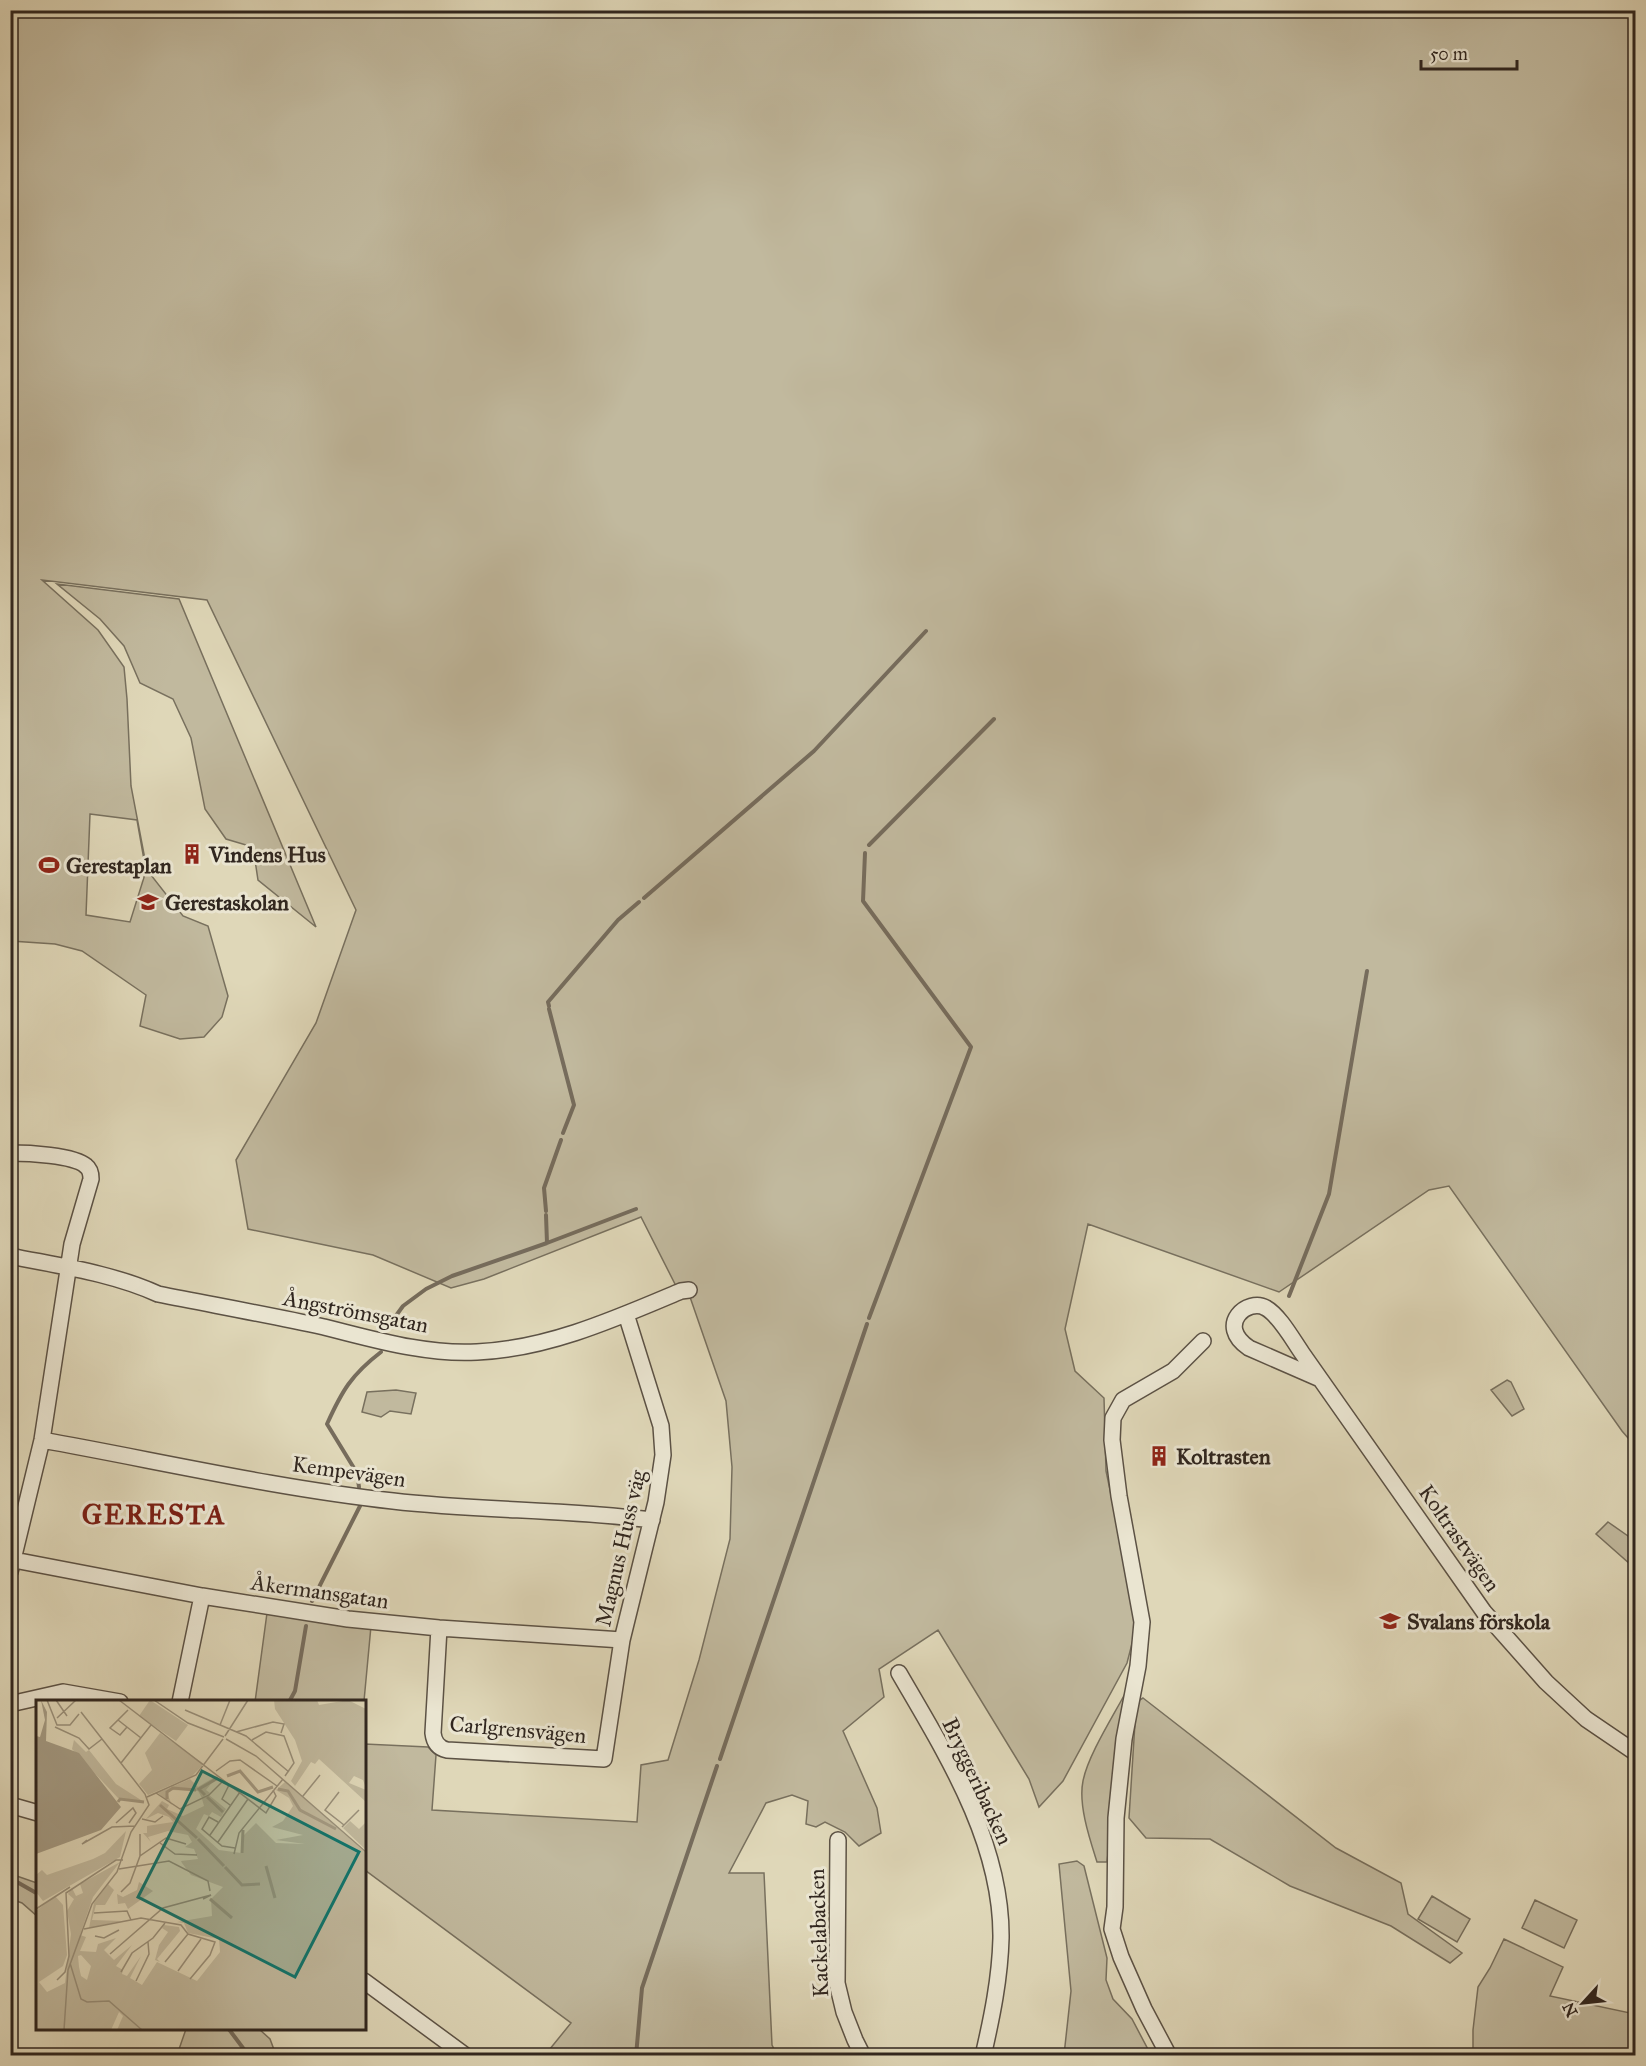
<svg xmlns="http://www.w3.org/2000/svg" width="1646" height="2066" font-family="'IM FELL Great Primer',serif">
  <rect width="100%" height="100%" fill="#dfd7b8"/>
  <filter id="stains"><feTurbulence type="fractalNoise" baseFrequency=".00333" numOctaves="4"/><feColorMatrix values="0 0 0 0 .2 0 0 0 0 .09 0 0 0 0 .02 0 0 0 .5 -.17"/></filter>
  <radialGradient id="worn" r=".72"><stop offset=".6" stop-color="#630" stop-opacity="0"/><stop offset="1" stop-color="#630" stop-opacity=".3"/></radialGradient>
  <path fill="#c1b99e" stroke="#78705e" stroke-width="1.5" fill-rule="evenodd" d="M10,11H1635V1446L1622,1431L1449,1186L1429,1190L1279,1292L1088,1224L1065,1329L1075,1371L1104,1398L1106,1471L1133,1600L1135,1632L1127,1663L1063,1781L1039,1807L1029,1779L938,1630L879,1669L884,1697L843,1731L877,1808L881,1833L859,1846L845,1832L825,1822L816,1827L806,1824L808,1801L792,1795L766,1803L729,1873H764L772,2045L777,2055H545L571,2023L365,1870V1744L428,1747L436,1755L432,1810L637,1822L641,1765L668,1760L699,1660L730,1539L732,1467L726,1401L690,1297L676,1286L641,1217L484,1279L451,1288L373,1255L248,1229L236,1160L316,1023L356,910L207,600L42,580L98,630L124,667L127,699L131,786L147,870L183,916L208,926L228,996L222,1017L204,1037L180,1039L140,1026L146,995L82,951L55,944L11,941ZM90,814L137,820L146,871L130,922L86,915Z
    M57,584L179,599L316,927L258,880L253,847L226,839L205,809L191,738L173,699L140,683L124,646L100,619Z
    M1507,1380L1511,1382L1524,1409L1512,1416L1491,1390Z
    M396,1390L416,1393L411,1414L390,1411L381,1417L362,1412L367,1392Z
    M1608,1522L1628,1536L1635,1544V1560L1630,1564L1596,1534Z
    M267,1613L371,1626L364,1701L255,1702Z
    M1127,1690L1107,1862H1097C1090,1840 1078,1805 1083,1781C1088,1755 1114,1715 1127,1690Z
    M1143,1698L1336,1848L1401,1883L1408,1914L1462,1953L1450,1963L1391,1926L1290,1886L1210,1839L1146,1838L1129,1818L1136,1707L1138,1701Z
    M1077,1861L1084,1866L1107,1958L1106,1980L1113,1999L1132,2019L1151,2055H1064L1071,1991L1059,1864Z
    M11,1874L37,1883V1916L22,1903L11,1899Z
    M1432,1896L1470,1919L1457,1942L1418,1919Z
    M1535,1900L1577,1920L1564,1948L1522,1928Z
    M1504,1939L1563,1967L1550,1996L1635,2014V2055H1473V2030L1478,1987L1490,1968Z
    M186,2029H259L270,2039L276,2055H177Z"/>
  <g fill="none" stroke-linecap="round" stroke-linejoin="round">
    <path stroke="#766c5c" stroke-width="4" d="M869,845L994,719
      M865,853L863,901L971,1047L869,1318
      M644,898L814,751L926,631
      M549,1006L548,1002L618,920L639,902
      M549,1009L574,1105L563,1133
      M546,1211L544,1188L561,1140
      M546,1215L547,1243
      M1289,1296L1329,1194L1367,971
      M387,1328L403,1306L426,1289L452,1276L547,1243L636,1209
      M359,1487L357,1473L327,1424C342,1391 351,1375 381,1352
      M312,1601L360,1506
      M289,1702L295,1691L306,1626
      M720,1759L867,1324
      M10,1878L38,1894
      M228,2028L249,2056
      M636,2056L642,1988L717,1766"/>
    <g stroke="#5c5245" stroke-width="18">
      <path id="street" d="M10,1153C27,1153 74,1155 86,1166C90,1169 91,1174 91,1179L72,1244L42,1440L10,1572
        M10,1256C59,1266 112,1273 158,1294C213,1305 269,1315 324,1327C373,1339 425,1355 477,1352C548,1349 617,1318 681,1291L689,1290
        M1320,1379L1249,1348C1215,1325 1248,1297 1266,1308C1279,1315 1293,1340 1302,1353L1484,1612L1546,1682L1586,1719L1636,1753
        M42,1440C159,1461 275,1488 393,1501C479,1511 566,1509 652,1520
        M14,1560L202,1596L348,1619L439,1628L622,1640
        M439,1628L433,1733C434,1742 438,1748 447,1750L604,1759L622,1640L656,1502L663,1455L661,1426L626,1314
        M899,1673C946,1754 1002,1842 1001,1938C1000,1978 992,2017 983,2056
        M180,1702L202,1596
        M10,1704L63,1692L120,1702
        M10,1805L38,1813
        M838,1840L837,1983L844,2012L855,2040L863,2056
        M364,1981L466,2056
        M1169,2056L1144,2009L1121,1957L1112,1929L1115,1907L1116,1818L1124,1739L1138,1666L1142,1622L1119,1496L1112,1440L1113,1418L1123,1400L1173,1371L1203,1341"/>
    </g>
    <use href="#street" stroke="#eae5d1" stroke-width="15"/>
  </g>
  <defs>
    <g id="building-bare" transform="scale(1.62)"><path d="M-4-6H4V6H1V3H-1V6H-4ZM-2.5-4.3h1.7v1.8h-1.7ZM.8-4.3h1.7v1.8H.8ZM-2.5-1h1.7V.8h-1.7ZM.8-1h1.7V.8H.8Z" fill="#8f2418" stroke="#eae5d1" stroke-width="2.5" paint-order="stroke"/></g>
    <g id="stadium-bare" transform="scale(1.62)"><path d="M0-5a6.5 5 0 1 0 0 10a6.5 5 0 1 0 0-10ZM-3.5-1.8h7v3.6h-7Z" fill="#8f2418" stroke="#eae5d1" stroke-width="2.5" paint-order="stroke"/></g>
    <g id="school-bare" transform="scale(1.62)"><path d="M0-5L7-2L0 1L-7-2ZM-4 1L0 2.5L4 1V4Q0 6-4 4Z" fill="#8f2418" stroke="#eae5d1" stroke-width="2.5" paint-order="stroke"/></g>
  </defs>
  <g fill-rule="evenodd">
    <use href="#building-bare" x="192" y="854"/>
    <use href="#stadium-bare" x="49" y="865"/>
    <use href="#school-bare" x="148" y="902"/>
    <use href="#building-bare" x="1159" y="1456"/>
    <use href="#school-bare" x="1390" y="1621"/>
  </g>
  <g text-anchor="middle" stroke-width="6" stroke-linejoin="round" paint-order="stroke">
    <g font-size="22" font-weight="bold" fill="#30261f" stroke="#eae5d1" text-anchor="start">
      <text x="209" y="862">Vindens Hus</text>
      <text x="66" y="873">Gerestaplan</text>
      <text x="165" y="910">Gerestaskolan</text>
      <text x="1176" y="1464">Koltrasten</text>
      <text x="1407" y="1629">Svalans förskola</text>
    </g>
    <g font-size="22" fill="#30261f" stroke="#eae5d1">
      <text transform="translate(356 1311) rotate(11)" y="8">Ångströmsgatan</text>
      <text transform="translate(349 1471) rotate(8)" y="8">Kempevägen</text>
      <text transform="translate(1460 1538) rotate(55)" y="8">Koltrastvägen</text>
      <text transform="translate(620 1548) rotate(-77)" y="8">Magnus Huss väg</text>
      <text transform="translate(320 1591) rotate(8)" y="8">Åkermansgatan</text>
      <text transform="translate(518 1729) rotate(5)" y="8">Carlgrensvägen</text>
      <text transform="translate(978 1781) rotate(65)" y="8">Bryggeribacken</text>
      <text transform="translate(818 1933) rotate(-92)" y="8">Kackelabacken</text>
    </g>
    <g font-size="28" font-weight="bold" letter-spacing="1.5" fill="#7a1f14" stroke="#eae5d1">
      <text x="154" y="1524">GERESTA</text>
    </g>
  </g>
  <g transform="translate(36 1700)">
    <rect width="330" height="330" fill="#dfd7b8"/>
    <path d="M114,0L152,25L140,41L103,16ZM238,0H281L283,5L312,0L330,9V88L327,80L318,76L313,83L330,90V102L283,59L279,64L275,62L259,86L255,81L266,61L259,40L239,9ZM124,33L168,64L156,76L112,95L103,84L116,70L109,53ZM38,40L50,52L53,50L80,84L108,102L82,98L36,49ZM182,75L170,90L174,93L166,98L162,91L135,90L131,93L136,105L122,93L154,79L162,87ZM249,82L330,153V330H81L87,316L83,312L75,330H0V211L19,196L27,205L31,255L27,266L3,282L11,292L29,283L35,234L31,211L38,199L32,194L36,188L40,196L47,193L44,184L84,162L57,197L44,235L50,237L44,251L60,252L62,244L80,238L68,250L78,260L96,245L80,266L87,270L86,274L91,276L105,256L94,278L101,282L106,285L121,262L161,281L184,252L183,239L152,233L148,223L141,222L176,216L175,199L187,187L155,175L146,163L145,161L162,159L158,149L149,147L156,142L152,135L132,131L112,137L115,142L107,133H111V126L137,122L133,117L122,113L110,119L126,101L133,105L131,109L147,116L168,106L166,99L173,95L190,109L185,117L176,112L173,116L168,114L160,129L183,150L205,153L207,136L220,123L240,143L269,144L240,140L267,135L236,127L247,121L257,106L253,98L240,90ZM45,255L55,266L51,280L45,276L43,267L42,256ZM314,121L323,129L330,122V150L307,128ZM90,131L84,157L7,201L0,192V175L6,170L11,175L57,159L69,153ZM103,182L117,191L92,209L89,203L82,204L81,194L87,197L101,190ZM72,184L78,190L69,205H60L56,220L86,221L53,228L58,203ZM128,225L143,227L144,231L121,259L124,262L119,260L123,245L132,232L126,228Z" fill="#c1b99e" fill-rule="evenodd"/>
    <path d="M5,0L11,12L10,41L43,53L85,107L65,130L0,154V36L4,37L9,20Z" fill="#a49b84"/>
    <path fill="none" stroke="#a49b84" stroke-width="3" d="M191,76L204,71L222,92L237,87M242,89L252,91L264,110L300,129M169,95L163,89L182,78M171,97L187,112M131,99V92L137,88L160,90M82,102L84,99L108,102M124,105L161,138M162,139L188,166M206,153L207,130M230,166L239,198M189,167L206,185L224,184M174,199L196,218"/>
    <path fill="none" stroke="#99907b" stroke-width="1.5" d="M11,0L21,25H34L43,14M20,0L31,16M83,0L230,113L240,96L237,90M118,0L152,23L188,37M149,10L210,36L253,72M21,18L40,0M82,20L105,38M184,25L194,0M19,27L43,38L53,49L66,39M91,27L84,35L74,28L92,10M200,32L237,22L248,24L245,33M189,36L212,0M190,39L220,56L330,152M216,40L230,32L248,36L258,63L249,76M85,63L115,25M180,71L194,61L204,60L241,86M193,85L186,99L194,105M303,92L289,110L308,125M120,93L144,109L173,95L188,80M267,96L284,75M111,97L160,75L187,39M106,119L119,122L127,116M182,122L173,117L166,129L186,146L199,148M80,123L97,108L100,113L93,123M306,127L323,110M174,135L204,92M51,140L46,144L76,127L99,126M182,142L212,99M124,143L139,154L161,155M198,154L203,133L247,79M104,156V134M83,169L133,161L172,181L174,191M85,192L94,183L104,156L130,138L150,144M0,209L34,187M58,213L91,211L95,220M48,229L105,218L145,225L152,234L179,242L174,255L154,279M59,236L68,238L83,230M74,254L127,208L175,195L167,199M129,262L152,234M34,263L45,299L51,302L73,301L106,330M142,271L165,239M85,272L96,253L117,238L129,223M21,280L29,272L33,256L30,193L80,160H87M100,281L113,254L112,242M28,330L32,270L56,204L81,172L95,132L113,105L109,94L45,12"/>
    <path fill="#0f766e" fill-opacity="0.15" stroke="#0f766e" stroke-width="3" d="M166,71L323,152L259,277L102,197Z"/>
    <rect width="330" height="330" fill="none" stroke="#30261f" stroke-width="3"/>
  </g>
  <rect width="1646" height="2066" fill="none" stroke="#dfd7b8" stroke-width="36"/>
  <rect x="12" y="12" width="1622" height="2042" fill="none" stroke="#30261f" stroke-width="3"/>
  <rect x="18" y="18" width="1610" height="2030" fill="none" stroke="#30261f" stroke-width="1.5"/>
  <g transform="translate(1583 2003) rotate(243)" stroke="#eae5d1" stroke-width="4.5" paint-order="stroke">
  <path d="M0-4.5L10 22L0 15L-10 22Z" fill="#30261f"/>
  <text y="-9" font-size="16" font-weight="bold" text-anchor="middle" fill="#30261f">N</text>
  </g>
  <path d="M1421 60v9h96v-9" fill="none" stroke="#30261f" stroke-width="3"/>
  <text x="1430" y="60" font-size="18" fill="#30261f" stroke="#eae5d1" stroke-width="4.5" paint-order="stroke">50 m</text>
  <rect width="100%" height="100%" filter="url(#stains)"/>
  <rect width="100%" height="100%" fill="url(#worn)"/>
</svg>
